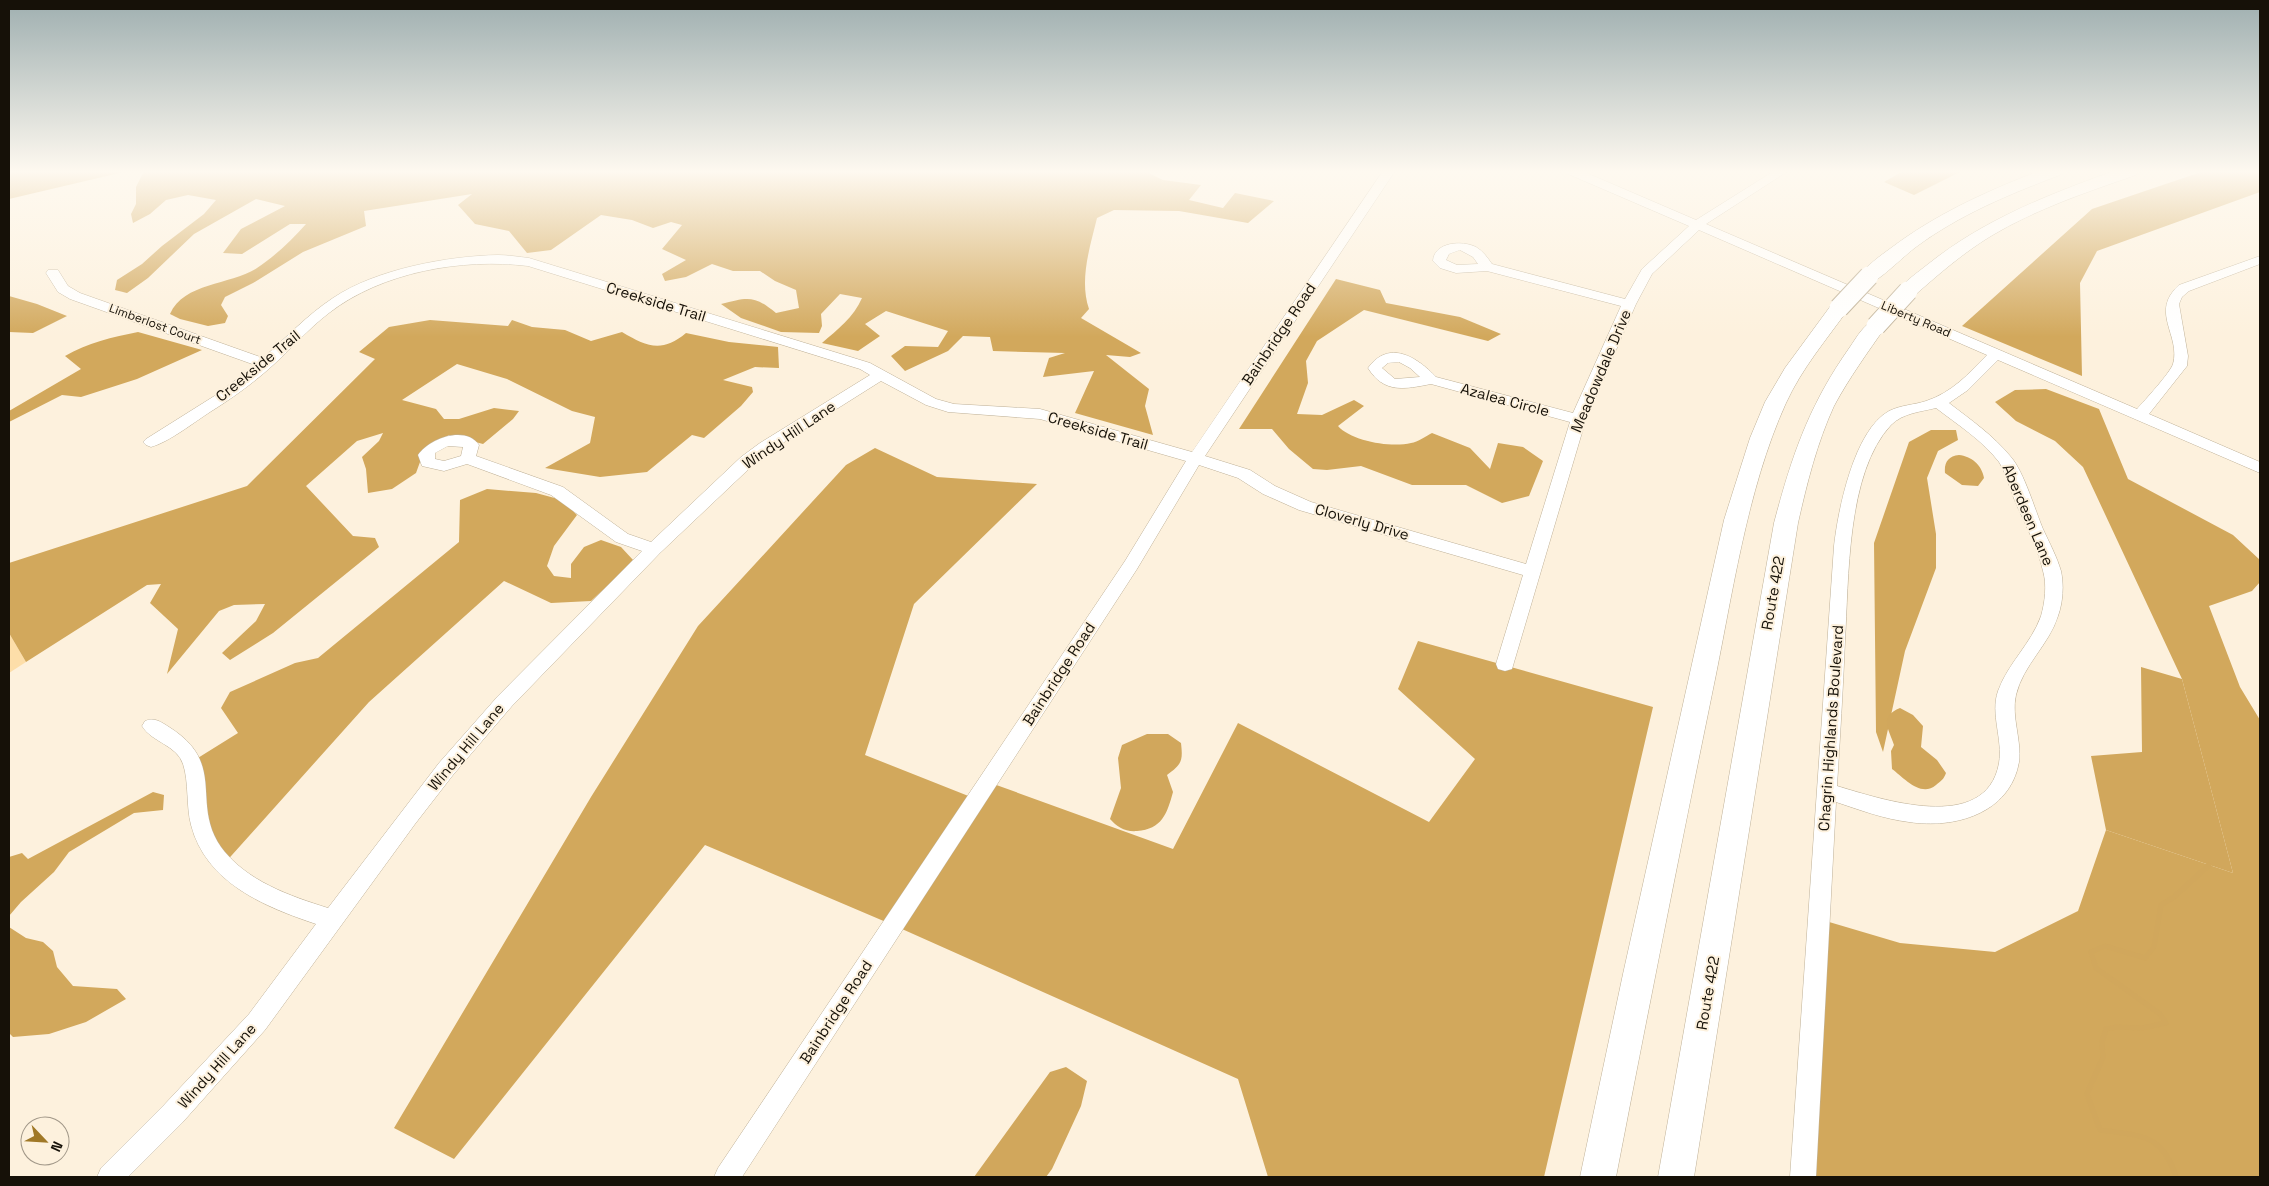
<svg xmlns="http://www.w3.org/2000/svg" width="2269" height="1186" font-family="'Space Grotesk',sans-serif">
  <rect width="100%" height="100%" fill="#fdf1dd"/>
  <path fill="#fddea9" d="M9,633L26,662L9,673Z"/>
  <path fill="#d2a85c" d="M9,171H128L9,199Z
    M144,171H1145L1163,180L1201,185L1189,200L1223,208L1235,193L1274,201L1248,223L1179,211L1114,210L1097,218C1090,247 1079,280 1089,309L1081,318L1141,353L1130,357L1106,355L1149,389L1145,406L1153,435L1075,413L1094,371L1043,377L1049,358L1065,353L993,351L990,337L963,336L948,351L905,371L891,356L905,346L938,347L948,331L886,311L865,324L880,336L858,351L822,343C837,330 854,317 862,298L840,294L821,314L822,326L819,333L781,332L741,318L721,304C748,297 754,295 776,313L799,308L796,290L775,281L760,271H733L712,264L686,277L665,281L662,274L686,260L662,249L682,225L671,222L653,228L632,220L601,215L551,250L527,253L509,231L475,224L458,205L472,194L364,211L366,226L303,252L253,283L225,297L221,305L228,316L225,323L208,326L180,319L170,314C184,282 231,285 257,268C275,256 292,240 306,224H290L242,254L223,253L241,229L285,206L256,199L194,234L148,278L127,293L115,290L117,280L142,264L162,246L204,214L216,200L188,195L166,200L150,214L133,223L131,214L136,204V187Z
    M1903,171H1962L1914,195L1884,182Z
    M2204,171H2260V192L2097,251L2080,283L2082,376L1962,326L2092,209Z
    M1336,279L1380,290L1386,303L1460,317L1501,334L1488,341L1364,310L1317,341L1306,361L1308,383L1297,414L1322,415L1354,400L1364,406L1338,426C1351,441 1391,448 1411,443C1418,442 1426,436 1432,433L1470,448L1490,469L1498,443L1523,447L1543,461L1529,496L1502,503L1466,485H1412L1361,466L1327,470L1313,469L1289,449L1272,429H1239Z
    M9,296L37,304L67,316L33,333L9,332Z
    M430,320L508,326L512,320L532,327L565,330L591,341L622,332C647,347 662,353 686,333L729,342L778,347L779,368L755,367L723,380L752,387L753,392L741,406L704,438L692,435L647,472L600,477L545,468L590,443L595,417L572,411L507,379L457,364L402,400L436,409L444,419H459L494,408L519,411L513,419L483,444L449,435L424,451L416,473L392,489L368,493L366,469L362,457L379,441L383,433L357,441L306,486L353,536L375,538L379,547L273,633L230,660L222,653L256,621L265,604L234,605L219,611L167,674L178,629L150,603L161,584L147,585L26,662L9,633V563L247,486L375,359L359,352L389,327Z
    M138,332L202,350L137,379L106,389L81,397L62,395L9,422V411L81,369L65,356C87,343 113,337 138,332Z
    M2046,389L2099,409L2128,479L2233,535L2260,560V582L2252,591L2209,606L2240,687L2260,720V1177H1803L1819,919L1900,943L1995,952L2078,911L2106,830L2233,873L2182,679L2083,467L2055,441L2016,421L1995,402L2015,390Z
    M1931,430H1956L1958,440L1938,451L1927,478L1936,534V568L1905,651L1883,752L1876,732L1874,543L1909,442Z
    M875,448L937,477L1037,484L914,604L865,755L976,799L988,782L1173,849L1238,723L1429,822L1475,759L1398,689L1418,641L1653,707L1544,1177H1268L1238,1079L893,925L705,845L454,1159L394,1128L591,797L698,626L846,465Z
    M487,489L536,493L562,500L577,515L554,546L547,566L554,576L571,578V564L584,547L601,540L621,547L634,561L591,601L551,603L504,581L369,702L223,865L205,837L193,761L238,733L221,708L230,692L295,663L318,658L459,542L460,500Z
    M153,792L164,795L163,810L134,813L69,852L54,872L21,902L9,916V857L22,853L28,859Z
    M9,927L26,938L43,942L53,951L57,967L73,986L117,989L126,999L86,1022L49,1034L13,1037L9,1033Z"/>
  <path fill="#d1a75c" d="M1959,455C1971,456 1982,465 1984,478L1978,486L1962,485L1945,473C1944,463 1948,456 1959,455Z
    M2141,667L2182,679L2233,873L2106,830L2091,756L2142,752Z
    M1900,708L1913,715L1923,726L1921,747L1937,760L1946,773C1944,779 1941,781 1936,785C1921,798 1904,778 1892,769L1891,751L1894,745C1889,729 1878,717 1900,708Z
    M1147,734H1168L1181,743C1183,761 1182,764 1167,775L1173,792C1167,814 1162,829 1137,831C1125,832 1117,827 1110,819L1121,788L1118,758L1122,745Z
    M1066,1067L1087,1081L1081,1106L1052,1169L1046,1177H974L1050,1072Z"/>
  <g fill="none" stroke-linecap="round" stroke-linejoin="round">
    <path stroke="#d1a75c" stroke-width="5" d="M2176,1177C2162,1133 2141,1136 2100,1130L2087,1094L2103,1057L2102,1042L2106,1029L2117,1027L2142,1028L2166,1023L2160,1014L2096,968L2091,952L2105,946L2145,958L2154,947L2161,905L2174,897L2209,865"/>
    <g stroke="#bfb198" stroke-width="1">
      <path id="minor" d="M1383,171H1395L1205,456L1250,470L1275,486L1311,502L1526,564L1570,422L1431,384C1405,389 1384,394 1368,368C1389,339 1417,357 1436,377L1573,413L1621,306L1487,271L1456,273L1440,268L1433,261C1434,242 1462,240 1476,247C1483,251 1487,257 1492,264L1625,299L1642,269L1689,226L1568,174L1566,171H1582L1696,220L1774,171H1788L1706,224L2137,409C2145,400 2170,373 2173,364C2181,335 2149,312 2179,285L2260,256V264L2189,291L2182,297L2179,304L2188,356L2187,366L2149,414L2260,462V473L1998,360L1968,390L1949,403C1971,420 1993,435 2011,457C2024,472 2035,510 2043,529C2049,542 2057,557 2061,571C2064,585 2063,602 2058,616C2049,645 2023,665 2016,695C2011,717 2022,740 2019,762C2010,814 1954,829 1909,822C1884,819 1860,810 1836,802L1816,1177H1790L1834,546C1838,510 1854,430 1889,411C1901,405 1914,405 1926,401C1951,393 1969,374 1987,355L1699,230L1652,274L1636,304L1586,419L1512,669L1505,671L1498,669L1496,664L1523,575L1299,510L1263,494L1238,478L1199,465L1137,569L742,1177H714L718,1168L1125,561L1186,461L1040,419L948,412L926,405L881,381L770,451L753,465L660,553L512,706L453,775L415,824L265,1030L182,1123L128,1177H97L101,1168L164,1105L249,1014L316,924C265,907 206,883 191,825C186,806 189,782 183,764C177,745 151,742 142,726L145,721C155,717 161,722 169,727C228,764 190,802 221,847C246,881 290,896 328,908L439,763L498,696L642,551L616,542L551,495L467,464L444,471L422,466L418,455C429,438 466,425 479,445L476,456L563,487L628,534L651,542L741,457L760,443L870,375L860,369L528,266C462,258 382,272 329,313C308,329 290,350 271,367C252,384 231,399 210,412C193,423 169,442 151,447L146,445L143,442L146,439L216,395L255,365L70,299L58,292L46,273L48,270H58L68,286L80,293L263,358C286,338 307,315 333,298C376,269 448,256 498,255C509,255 519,257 529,258L870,363L936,399L954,404L1040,409L1192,452ZM1460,250L1473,257L1478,264L1457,265L1446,260L1449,254ZM1399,362L1410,368L1420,377L1395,379L1382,368L1388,363ZM1936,408C1958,425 1982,440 1999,462C2006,473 2010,489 2015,501C2024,522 2038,548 2043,571C2047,585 2045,602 2041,616C2031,644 2008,663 1998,691C1990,714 2003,739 1999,763C1986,835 1881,799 1837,786C1840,738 1843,689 1845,641C1849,580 1846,473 1891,425C1903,413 1920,412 1936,408ZM448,446L463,447L461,456L444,461L435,459V453Z"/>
    </g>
    <g stroke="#bfb198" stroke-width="1">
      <path id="highway" d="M2039,171H2062L2060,175C2010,194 1959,215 1916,247C1905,255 1883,277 1874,281C1869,282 1866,281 1862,280L1860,276C1867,265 1880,256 1891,248C1936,214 1987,191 2039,171Z
        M2114,171H2138L2136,175C2087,192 2036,209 1991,236C1963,253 1939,274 1915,295L1908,297L1901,295L1898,291C1905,281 1917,273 1927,265C1983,220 2047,195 2114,171Z
        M1839,302L1846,304L1849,308C1827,339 1802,368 1786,403C1746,491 1732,599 1712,694C1679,855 1647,1016 1616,1177H1580L1623,974L1724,520L1750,438L1765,402L1785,368L1832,304Z
        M1876,320L1883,322L1886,326C1868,352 1849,378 1834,406C1817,443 1807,483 1798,523L1694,1177H1658L1774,523C1792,455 1809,405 1850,347C1857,337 1864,323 1876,320Z"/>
    </g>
    <use href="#minor" fill="#fff" fill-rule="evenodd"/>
    <use href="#highway" fill="#fff" fill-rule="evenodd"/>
    <g stroke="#bfb198" stroke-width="21" stroke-linecap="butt">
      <path id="highway-bridge" d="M1839,308L1869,276
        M1876,326L1908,291"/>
    </g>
    <use href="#highway-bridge" stroke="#fff" stroke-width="19"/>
  </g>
  <linearGradient id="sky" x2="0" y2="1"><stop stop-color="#9fafb0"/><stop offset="0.51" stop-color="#fef9f0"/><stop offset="1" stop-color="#fef9f0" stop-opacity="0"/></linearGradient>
  <rect width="2269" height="337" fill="url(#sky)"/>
  <g text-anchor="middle" stroke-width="4" stroke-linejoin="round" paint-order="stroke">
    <g font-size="12" fill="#161108" stroke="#fdf1dd">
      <text transform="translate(1916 319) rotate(23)" y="4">Liberty Road</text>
      <text transform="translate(155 324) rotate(20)" y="4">Limberlost Court</text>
    </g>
    <g font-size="15" fill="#161108" stroke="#fdf1dd">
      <text transform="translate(656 302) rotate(17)" y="5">Creekside Trail</text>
      <text transform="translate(1279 334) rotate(-56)" y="5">Bainbridge Road</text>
      <text transform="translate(258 366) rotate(-39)" y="5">Creekside Trail</text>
      <text transform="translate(1601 371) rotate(-67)" y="5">Meadowdale Drive</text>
      <text transform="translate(1505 400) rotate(15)" y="5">Azalea Circle</text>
      <text transform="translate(1098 431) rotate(16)" y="5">Creekside Trail</text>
      <text transform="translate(789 435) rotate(-34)" y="5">Windy Hill Lane</text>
      <text transform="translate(2028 515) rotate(67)" y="5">Aberdeen Lane</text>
      <text transform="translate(1362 522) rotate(16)" y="5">Cloverly Drive</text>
      <text transform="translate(1773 593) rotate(-80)" y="5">Route 422</text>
      <text transform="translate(1059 674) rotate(-57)" y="5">Bainbridge Road</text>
      <text transform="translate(1831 728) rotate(-86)" y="5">Chagrin Highlands Boulevard</text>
      <text transform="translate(466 747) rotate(-50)" y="5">Windy Hill Lane</text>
      <text transform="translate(1708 993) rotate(-80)" y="5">Route 422</text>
      <text transform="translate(836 1012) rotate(-57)" y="5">Bainbridge Road</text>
      <text transform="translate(217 1066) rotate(-48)" y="5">Windy Hill Lane</text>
    </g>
  </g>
  <rect width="2269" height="1186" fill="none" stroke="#161108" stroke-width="20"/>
  <g transform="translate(45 1141) rotate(115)"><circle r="24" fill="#fdf1dd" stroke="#a19788"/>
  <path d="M0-4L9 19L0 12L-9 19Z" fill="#a07826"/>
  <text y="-8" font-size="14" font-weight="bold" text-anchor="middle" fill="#161108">N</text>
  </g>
</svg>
